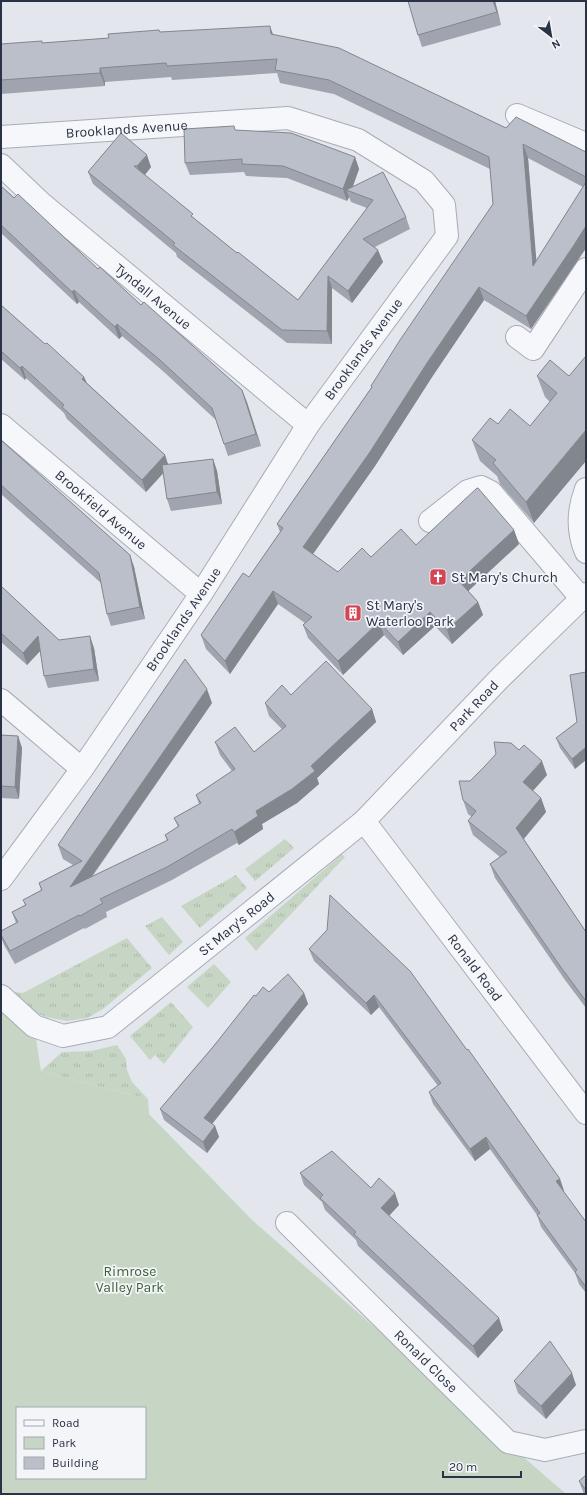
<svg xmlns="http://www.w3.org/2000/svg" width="587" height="1495" font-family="Karla,sans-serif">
  <defs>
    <pattern id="grass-tufts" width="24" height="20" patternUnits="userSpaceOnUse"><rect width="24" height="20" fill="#c7d6c4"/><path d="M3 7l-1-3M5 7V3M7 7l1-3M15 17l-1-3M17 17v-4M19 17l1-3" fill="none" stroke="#abb8aa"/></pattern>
  </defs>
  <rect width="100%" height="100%" fill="#e3e6ec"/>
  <path fill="url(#grass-tufts)" d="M285,839L294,848L255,881L245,869Z
    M342,854L345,857L256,951L245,938Z
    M236,875L247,888L200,928L181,906Z
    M162,917L183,942L169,955L145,926Z
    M127,938L152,968L103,1009L87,1018L67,1021L46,1017L27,1009L7,991L23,993Z
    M214,964L231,982L208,1008L187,987Z
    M171,1002L193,1027L164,1064L155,1055L150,1060L130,1036Z
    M117,1045L126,1059L127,1070L132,1082L148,1099L41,1071L62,1052L91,1051Z"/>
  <path fill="#c7d6c4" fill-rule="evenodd" d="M1,996L34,1026L41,1071L148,1099L149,1114L253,1221L566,1494H1ZM17,1408H145V1478H17Z"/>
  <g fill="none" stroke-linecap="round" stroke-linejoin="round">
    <g stroke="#a8acb7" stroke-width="24">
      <g id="minor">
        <path d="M517,115L586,144"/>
        <path id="s1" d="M1,137L288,118L358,140L424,181L444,205L447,236L308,425L201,594L82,769L1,879"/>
        <path id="s2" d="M1,165L41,203L308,425"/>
        <path d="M517,337L533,349L586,269"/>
        <path id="s3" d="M1,425L201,594"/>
        <path d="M586,489C578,510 577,531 586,552"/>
        <path d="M430,521L468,491L481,487L491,492L581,598"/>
        <path d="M1,700L82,769"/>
        <path id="s4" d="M364,821L586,1113"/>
        <path id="s5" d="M1,996L34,1026L63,1036L108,1027L364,821L499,679L586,594"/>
        <path id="s6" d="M287,1223L508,1442L545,1450L586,1441"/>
      </g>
    </g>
    <use href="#minor" stroke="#f6f7fa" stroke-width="22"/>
  </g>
  <path fill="#a0a4ae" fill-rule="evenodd" d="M408,1H495L501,25L422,47L418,35Z
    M159,30L160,32L273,35L506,128L586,152V248L579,259L531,329L484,300L432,377L375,466L313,554L338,572L371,557L416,545L514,530L519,544L468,591L478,602L483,615L452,644L435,626L403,655L384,635L343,675L308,638L303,625L305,623L278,604L230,674L206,649L201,635L249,577L280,532L277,524L371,388V386L493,204L490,169L334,94L280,83L277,73L172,80L171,77L105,82V86L1,94V44L42,43L109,38ZM528,158L583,187L536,261Z
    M236,130L355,157L359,169L352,187L406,217L410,229L375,247L383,262L352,303L332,288V344L287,343L177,257L176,253L93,184L88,172L121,133L151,167L145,175L195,219L237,253L298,300L367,208L351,202L349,197L347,201L287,178L246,176L244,172L190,175L185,163Z
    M1,186L98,269L242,390L261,446L228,456L216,420L164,372L122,336L119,339L79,302L77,304L1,233Z
    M1,305L45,344L84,377L87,383L165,455L168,465L213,459L217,471L222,504L171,511L167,499L163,473L146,492L67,419L64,413L26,378L25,380L1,359Z
    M537,376H569L534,523L500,484L497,476L480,461L472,440L498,424L530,426L550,402L545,397Z
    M1,440L130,555L134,567L145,619L111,626L107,614L101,583L1,494Z
    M1,586L59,640L94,648L99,681L48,688L44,676L40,651L27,665L1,642Z
    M586,672L575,769L560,748L556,738L577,722Z
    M291,695L372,709L376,722L317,778L319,784L297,803L262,824L263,829L239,845L237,843L172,880L106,912L107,917L85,929L84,928L15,964L4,945L1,937V931L16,923L12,912L25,905L23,900L41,890L39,883L73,865L63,859L58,845L212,703L92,877L167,841L165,835L178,827L174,818L199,804L196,795L232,771L220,755L215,742L254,752L282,729L269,716L265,703Z
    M1,735L18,736L22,748L19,799L1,798Z
    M547,775L533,791L541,798L546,812L524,839L586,932V1008L565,980L495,878L490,864L500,857L473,835L468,821L472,817L468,814L463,800L470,781Z
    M327,930L560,1179L564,1191H563L586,1222V1293L579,1284L575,1273L541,1227L537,1215L490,1149L475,1161L433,1104L429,1092L438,1086L379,1007L371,1015L314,961L309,949Z
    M269,992L304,993L308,1004L212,1124L215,1126L219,1137L207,1153L164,1120L160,1109L256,996Z
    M300,1173L371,1188L399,1205L389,1216L503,1330L478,1358L358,1246L356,1240L325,1210L322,1202L304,1185Z
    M514,1381L576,1385L546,1419L518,1393Z
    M586,1475V1494H584L579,1481Z"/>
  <path fill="#82868d" d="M493,1H495L501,25L497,12Z
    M270,26L275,40L271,34Z
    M100,68L105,82V86L100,73Z
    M523,144L528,158L538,280L533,266Z
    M147,155L151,167L142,178L137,166Z
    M355,157L359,169L351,192L346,190L349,197L347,201L343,189Z
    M586,226V248L531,329L526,316Z
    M378,250L383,262L352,303L348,291Z
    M328,276L332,288V344L327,331Z
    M479,287L484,300L432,377L375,466L308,561L303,547L427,363Z
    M74,290L79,302L77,304L72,292Z
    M117,324L122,336L119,339L115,327Z
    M22,366L26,378L25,380L20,368Z
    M84,377L89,389L82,379Z
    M242,390L247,402L261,446L256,434Z
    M586,430V461L534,523L526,502Z
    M165,455L169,467L146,492L142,480Z
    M213,459L217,471L222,504L217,492Z
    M514,530L519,544L464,595L459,581Z
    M130,555L134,567L145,619L140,607Z
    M273,591L278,604L230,674L225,661Z
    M478,602L483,615L452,644L447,630Z
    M430,612L435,626L403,655L398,642Z
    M379,622L384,635L343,675L338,661Z
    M38,636L43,648L27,665L23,653Z
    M90,636L94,648L99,681L94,669Z
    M207,689L212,703L75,900L70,887Z
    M372,709L376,722L317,778L319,784L297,803L262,824L263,829L239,845L234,832L256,811L311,766Z
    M18,736L22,748L19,799L15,787Z
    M586,747V760L575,769L572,759Z
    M542,761L547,775L528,796L523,782Z
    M541,798L546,812L521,842L516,828Z
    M304,993L308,1004L208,1129L204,1118Z
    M374,995L379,1007L371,1015L366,1003Z
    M215,1126L219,1137L207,1153L203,1142Z
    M486,1137L490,1149L475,1161L470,1149Z
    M560,1179L564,1191L560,1194L556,1181Z
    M395,1193L399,1205L385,1220L381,1208Z
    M499,1318L503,1330L478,1358L473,1346Z
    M572,1373L576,1385L546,1419L541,1406Z"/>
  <path fill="#babfca" stroke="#82868d" d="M408,1H493L497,12L418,35Z
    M270,26L271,34L339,48L506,128L516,117L586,152V177L523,144L533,266L586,182V226L574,245L526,316L479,287L427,363L370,452L303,547L338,572L362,548L371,557L401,529L416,545L477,488H478L514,530L459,581L478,602L447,630L430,612L398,642L379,622L338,661L303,625L312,617L273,591L225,661L201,635L243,573L249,577L283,528L277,524L372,387L371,386L400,340L493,204L489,157L329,80L275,70L277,59L167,66L166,63L100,68V73L1,80V44L42,41V43L109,38L108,34L159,30L160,32Z
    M234,126L235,130L291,133L355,157L343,189L283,166L242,164V159L185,163L184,129Z
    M121,133L147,155L137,166H134L193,214L191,216L237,253L238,252L298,300L373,200L346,190L383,172L406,217L363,239L378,250L348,291L328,276L327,331L282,330L173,245L175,243L88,172Z
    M1,186L14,198L18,194L98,269L100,267L141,305L144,302L242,390L256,434L224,444L212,408L160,360L117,324L115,327L74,290L72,292L1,225Z
    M1,305L45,344L47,343L84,377L82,379L165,455L142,480L62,407L64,405L22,366L20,368L1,351Z
    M586,356V430L526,502L493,463L496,460L472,440L490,418L498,424L510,409L530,426L557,393L537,376L550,360L569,376Z
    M1,440L130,555L140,607L107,614L99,573L1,485Z
    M213,459L217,492L167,499L162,465Z
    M1,586L59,640L90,636L94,669L44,676L38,636L23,653L1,633Z
    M185,659L207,689L70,887L168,840L165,835L179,826L174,818L201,803L196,795L235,769L215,742L235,727L254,752L286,726L265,703L282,685L291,695L326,661L372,709L311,766L315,771L292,789L256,811L258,816L234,832L232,829L167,867L100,899L103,903L80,916L79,915L10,951L1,935V931L18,922L12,912L26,905L23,900L42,890L39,883L82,861L58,845Z
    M586,672V747L572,759L556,738L577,722L570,675Z
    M1,735L18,736L15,787L1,786Z
    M494,742L511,743L519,750L524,745L542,761L523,782L541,798L516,828L586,932V1001L560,966L490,864L507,852L468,821L476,811L463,800L459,781H470L484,767L496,754Z
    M330,895L410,971L467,1050L468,1049L560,1179L556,1181L586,1222V1287L575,1272L577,1270L537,1215L540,1213L486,1137L470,1149L429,1092L441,1083L374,995L366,1003L309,949L327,930Z
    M288,974L304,993L204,1118L215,1126L203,1142L160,1109L213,1047L254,995L256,996L263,987L269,992Z
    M332,1151L371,1188L379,1178L395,1193L381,1208L499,1318L473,1346L354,1234L356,1232L320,1198L323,1195L300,1173Z
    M550,1341L572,1373L541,1406L514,1381Z
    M586,1475V1490L579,1481Z"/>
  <defs>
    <g id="church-square" transform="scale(0.9)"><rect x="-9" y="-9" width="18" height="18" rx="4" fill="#d54452" stroke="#f3f5f9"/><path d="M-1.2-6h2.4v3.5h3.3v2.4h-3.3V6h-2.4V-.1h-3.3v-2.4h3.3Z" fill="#fff"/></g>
    <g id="building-square" transform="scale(0.9)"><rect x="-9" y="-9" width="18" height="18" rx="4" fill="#d54452" stroke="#f3f5f9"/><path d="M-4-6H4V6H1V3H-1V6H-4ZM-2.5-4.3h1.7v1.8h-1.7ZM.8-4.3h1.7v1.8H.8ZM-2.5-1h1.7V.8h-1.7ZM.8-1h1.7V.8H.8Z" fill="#fff"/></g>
  </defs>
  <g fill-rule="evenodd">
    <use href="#church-square" x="438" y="577"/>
    <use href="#building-square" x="353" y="613"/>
  </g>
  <g text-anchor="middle" stroke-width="3.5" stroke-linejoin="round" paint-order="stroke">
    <g font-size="14" fill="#2a3245" stroke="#f3f5f9">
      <text dy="5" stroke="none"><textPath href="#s1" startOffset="126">Brooklands Avenue</textPath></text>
      <text dy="5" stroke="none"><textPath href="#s2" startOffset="201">Tyndall Avenue</textPath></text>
      <text transform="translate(363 349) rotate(-54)" y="5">Brooklands Avenue</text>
      <text dy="5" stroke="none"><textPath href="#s3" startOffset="131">Brookfield Avenue</textPath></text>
      <text transform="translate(183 619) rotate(-56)" y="5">Brooklands Avenue</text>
      <text dy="5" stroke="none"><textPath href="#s5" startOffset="609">Park Road</textPath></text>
      <text dy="5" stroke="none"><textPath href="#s5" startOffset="286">St Mary's Road</textPath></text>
      <text dy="5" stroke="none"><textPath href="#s4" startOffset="184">Ronald Road</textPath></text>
      <text dy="5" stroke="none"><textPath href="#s6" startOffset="196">Ronald Close</textPath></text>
    </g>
    <g font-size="14" fill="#2a3245" stroke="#f3f5f9" text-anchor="start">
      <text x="451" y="582">St Mary's Church</text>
      <text x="366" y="610">St Mary's<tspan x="366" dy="16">Waterloo Park</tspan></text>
    </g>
    <g font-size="14" fill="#3c6136" stroke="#f3f5f9">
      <text x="130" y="1276">Rimrose<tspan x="130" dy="16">Valley Park</tspan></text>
    </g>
  </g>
  <rect width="587" height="1495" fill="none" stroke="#2a3245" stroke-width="4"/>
  <rect x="16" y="1407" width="130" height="72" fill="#f3f5f9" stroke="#a3a7b1"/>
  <rect x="24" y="1420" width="20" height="6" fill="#f6f7fa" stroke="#a3a7b1"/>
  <text x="52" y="1427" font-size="12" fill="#2a3245">Road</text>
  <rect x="24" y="1437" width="20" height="12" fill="#c7d6c4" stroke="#a3a7b1"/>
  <text x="52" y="1447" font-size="12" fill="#2a3245">Park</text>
  <rect x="24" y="1457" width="20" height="12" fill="#babfca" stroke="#a3a7b1"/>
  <text x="52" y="1467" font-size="12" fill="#2a3245">Building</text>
  <g transform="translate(551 36) rotate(149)" stroke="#f3f5f9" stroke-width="3" paint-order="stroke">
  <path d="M0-3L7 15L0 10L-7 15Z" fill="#2a3245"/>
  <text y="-6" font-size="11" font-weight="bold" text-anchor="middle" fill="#2a3245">N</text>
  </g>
  <path d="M443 1471v6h78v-6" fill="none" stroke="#2a3245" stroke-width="2"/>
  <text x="449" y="1471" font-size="12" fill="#2a3245" stroke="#f3f5f9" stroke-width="3" paint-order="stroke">20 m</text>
</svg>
